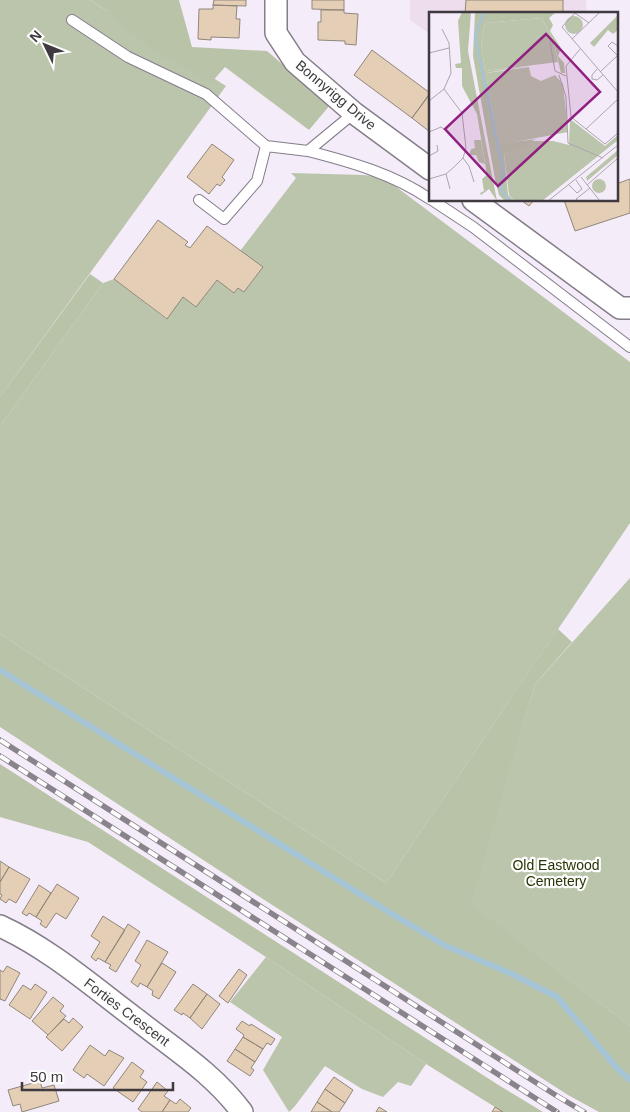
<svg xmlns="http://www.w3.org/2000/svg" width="630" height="1112" font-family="Helvetica,sans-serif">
  <rect width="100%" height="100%" fill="#f5ecfa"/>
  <path fill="#eddded" d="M410,0H586L587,14H430V34L410,20Z"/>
  <path fill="#bbc5ac" d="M0,0H90L226,86L0,397Z
    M291,173L363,175L383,177L630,362V523L386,883L0,634V426L103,283L114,279L166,319L183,297L196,307L217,280L234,293L238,288L244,292L262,268L240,251L296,178Z
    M630,578V1026L470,904L535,684Z
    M266,957L426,1064L411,1086L398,1082L383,1097L362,1089L325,1066L295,1106L289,1112L263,1070L282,1037L230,1002Z"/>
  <path fill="#b8c3a7" d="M90,0H179L192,47L267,51L330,105L309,130L225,67L211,83L153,51L106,10Z
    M90,274L103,283L0,426V397Z
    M558,629L572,642L535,684L471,904L630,1026V1112H599L568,1095L246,888L0,727V634L386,883Z
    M0,764L500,1086L543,1112H503L426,1064L266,957L88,842L0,817Z"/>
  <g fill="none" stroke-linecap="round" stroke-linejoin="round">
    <path stroke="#a5c4d5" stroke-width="6" d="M0,670L392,914L446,946L510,973L557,997L617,1068L630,1080"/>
  </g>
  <path fill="#e4cfb6" stroke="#90867a" d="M214,0H246V6L213,5Z
    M312,0H344V10L312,9Z
    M466,0H563V14H465Z
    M213,5L237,6L236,19H240L239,38L211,37V40L198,39L199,9H213Z
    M321,10H344V13L358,14L356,45L345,44V41L318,40V22H321Z
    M372,50L430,93L412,118L354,75Z
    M430,94V132L412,118Z
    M212,144L234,160L222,177L225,180L220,186L217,184L209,194L187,177Z
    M630,179V213L575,231L564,200H616V184Z
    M521,200H534L529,206Z
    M158,220L188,242L185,245L190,248L207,226L263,267L244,292L238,288L234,293L217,280L196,307L183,297L167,319L114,279Z
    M0,861L9,867L0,882Z
    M9,867L30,879L16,903L9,899L6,903L0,899L2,895L0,894V882Z
    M57,884L79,898L66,919L56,913L46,928L40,924L42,921L36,917Z
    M39,885L51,893L36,917L29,913L27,916L22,913Z
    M103,916L125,930L105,962L98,958L96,961L91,957L100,942L91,936Z
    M128,924L140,932L116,972L109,968L111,965L105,962Z
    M147,940L168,952L147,987L140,983L138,987L131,982L141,965L135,961Z
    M162,963L176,972L159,999L152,995L153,991L147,987Z
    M7,966L20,973L5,1001L0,999V970L3,972Z
    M239,969L247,975L228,1003L219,996Z
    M35,984L47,992L30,1019L9,1005L23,985L31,990Z
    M193,984L207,994L190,1018L183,1013L182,1015L174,1010Z
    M207,994L220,1004L202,1029L190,1018Z
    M53,997L64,1006L60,1011L66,1016L48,1035L32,1021Z
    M73,1018L83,1027L62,1051L46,1037L64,1019L69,1023Z
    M242,1021L250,1026L251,1024L275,1039L271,1045L267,1043L263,1049L243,1037L244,1035L236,1029Z
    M243,1037L263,1049L255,1062L235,1049Z
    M90,1045L105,1056L109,1050L124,1058L104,1086L87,1074L84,1078L73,1070Z
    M235,1049L255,1062L251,1068L254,1070L250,1076L227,1061Z
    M132,1062L144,1071L140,1077L147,1082L133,1102L113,1088Z
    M334,1077L353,1090L345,1103L325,1089Z
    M40,1081L42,1088L54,1085L59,1101L22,1112L20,1104L13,1106L8,1090Z
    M157,1082L168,1091L164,1096L170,1100L162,1112H142L138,1109Z
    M325,1089L345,1103L339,1112H332L317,1102Z
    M180,1099L191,1108L188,1112H162L170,1100L176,1104Z
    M317,1102L332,1112H311Z
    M379,1107L387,1112H376Z
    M495,1107L503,1112H492Z"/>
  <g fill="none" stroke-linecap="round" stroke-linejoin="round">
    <g stroke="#857d8a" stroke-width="12">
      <path id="lane" d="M72,20L128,57L206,94L266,146L308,151L354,113
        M308,151C351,162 393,174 430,199
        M199,200L224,219L257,181L266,146
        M432,200L473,227L630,347"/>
    </g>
    <g stroke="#857d8a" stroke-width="24">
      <path id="street" d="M276,0V33L295,62L354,113L430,169
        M473,200L620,308H630
        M0,926C50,949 92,986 136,1019C174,1049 213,1073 242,1112"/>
    </g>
    <use href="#lane" stroke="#fff" stroke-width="10"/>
    <use href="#street" stroke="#fff" stroke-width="21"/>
    <g stroke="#89838b" stroke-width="5.5">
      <path id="rail" d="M0,740L557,1096L584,1112
        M0,756L557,1112"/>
    </g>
    <use href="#rail" stroke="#fdfdfd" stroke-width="4" stroke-dasharray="11" stroke-linecap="butt"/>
  </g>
  <g text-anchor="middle" stroke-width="4.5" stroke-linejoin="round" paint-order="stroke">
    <g font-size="14" fill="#3e3a3f" stroke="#fdfdfd">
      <text transform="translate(336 95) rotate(40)" y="5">Bonnyrigg Drive</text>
      <text transform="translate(127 1012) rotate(37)" y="5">Forties Crescent</text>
    </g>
    <g font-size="14" fill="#273505" stroke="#fdfdfd">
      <text x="556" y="870">Old Eastwood<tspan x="556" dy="16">Cemetery</tspan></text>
    </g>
  </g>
  <g transform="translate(429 12)">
    <rect width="189" height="189" fill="#f5ecfa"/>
    <path d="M136 13a9 9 0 1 1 18 0a9 9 0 1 1-18 0ZM113,6L124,27L129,50L56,59L52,31L56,11ZM100,55L102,64L112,69L126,63L134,72L139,120L69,133L57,61ZM141,107L176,134L189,123V128L113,189H85L80,183L75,142L100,129H124L140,133ZM45,128H52L56,152L50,150L47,143H40L42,137L46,136ZM189,138V143L158,169L157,165ZM163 174a7 7 0 1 1 14 0a7 7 0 1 1-14 0Z" fill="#bbc5ac"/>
    <path d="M33,0H42L39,39L68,189L60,177L52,183L51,181L55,179L53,167L58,163L48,102L33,74V56H27L26,52L32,51L29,9ZM46,0H127L120,6L124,13L121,19L132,36L129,44L135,51L136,61H132L124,27L113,6L56,11L52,31L56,59L100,54L57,61L69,132L107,127L75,142L79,183L85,189H76L70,183L66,167L44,44ZM189,3V18L184,22L179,18L165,35L161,31Z" fill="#b8c3a7"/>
    <path fill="none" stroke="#a5c4d5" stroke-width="2.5" d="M55,0L46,24L74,158L72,178L81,189"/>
    <path fill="none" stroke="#aca5af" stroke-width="1" d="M160,11L146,1L133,15L189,80M143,27L171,0M121,30L126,59L137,64M189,34L183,30L179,34L189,44M151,37L137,54L142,105L176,132L189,121M0,41L20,36M168,57L163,63V67L168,68L174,63M171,60L188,44M130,63L137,85L139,131L174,146M0,89L15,77L22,61L20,31L13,17M157,117L189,87M0,120L12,115L15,117M0,144L9,139L8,133M34,146L40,154L45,170M17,162L21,177M152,165L171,189M0,167L17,162L25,155L34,146L37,136L33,101L15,77M140,173L148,181L153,177L147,168M158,173L189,146M119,189L189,133M149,189L147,187L161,176"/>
    <path fill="#901f80" fill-opacity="0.15" stroke="#901f80" stroke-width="2.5" d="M117,22L171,80L69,174L16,117Z"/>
    <rect width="189" height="189" fill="none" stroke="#3e3a3f" stroke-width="2.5"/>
  </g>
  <g transform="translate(45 45) rotate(313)" stroke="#fdfdfd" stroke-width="4" paint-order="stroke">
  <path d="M0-4L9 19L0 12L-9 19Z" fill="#3e3a3f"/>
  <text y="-8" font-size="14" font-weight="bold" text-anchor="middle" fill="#3e3a3f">N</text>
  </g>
  <path d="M22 1082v8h151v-8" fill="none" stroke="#3e3a3f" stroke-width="2.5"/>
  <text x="30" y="1082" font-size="15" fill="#3e3a3f" stroke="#fdfdfd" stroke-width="4" paint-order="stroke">50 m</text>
</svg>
